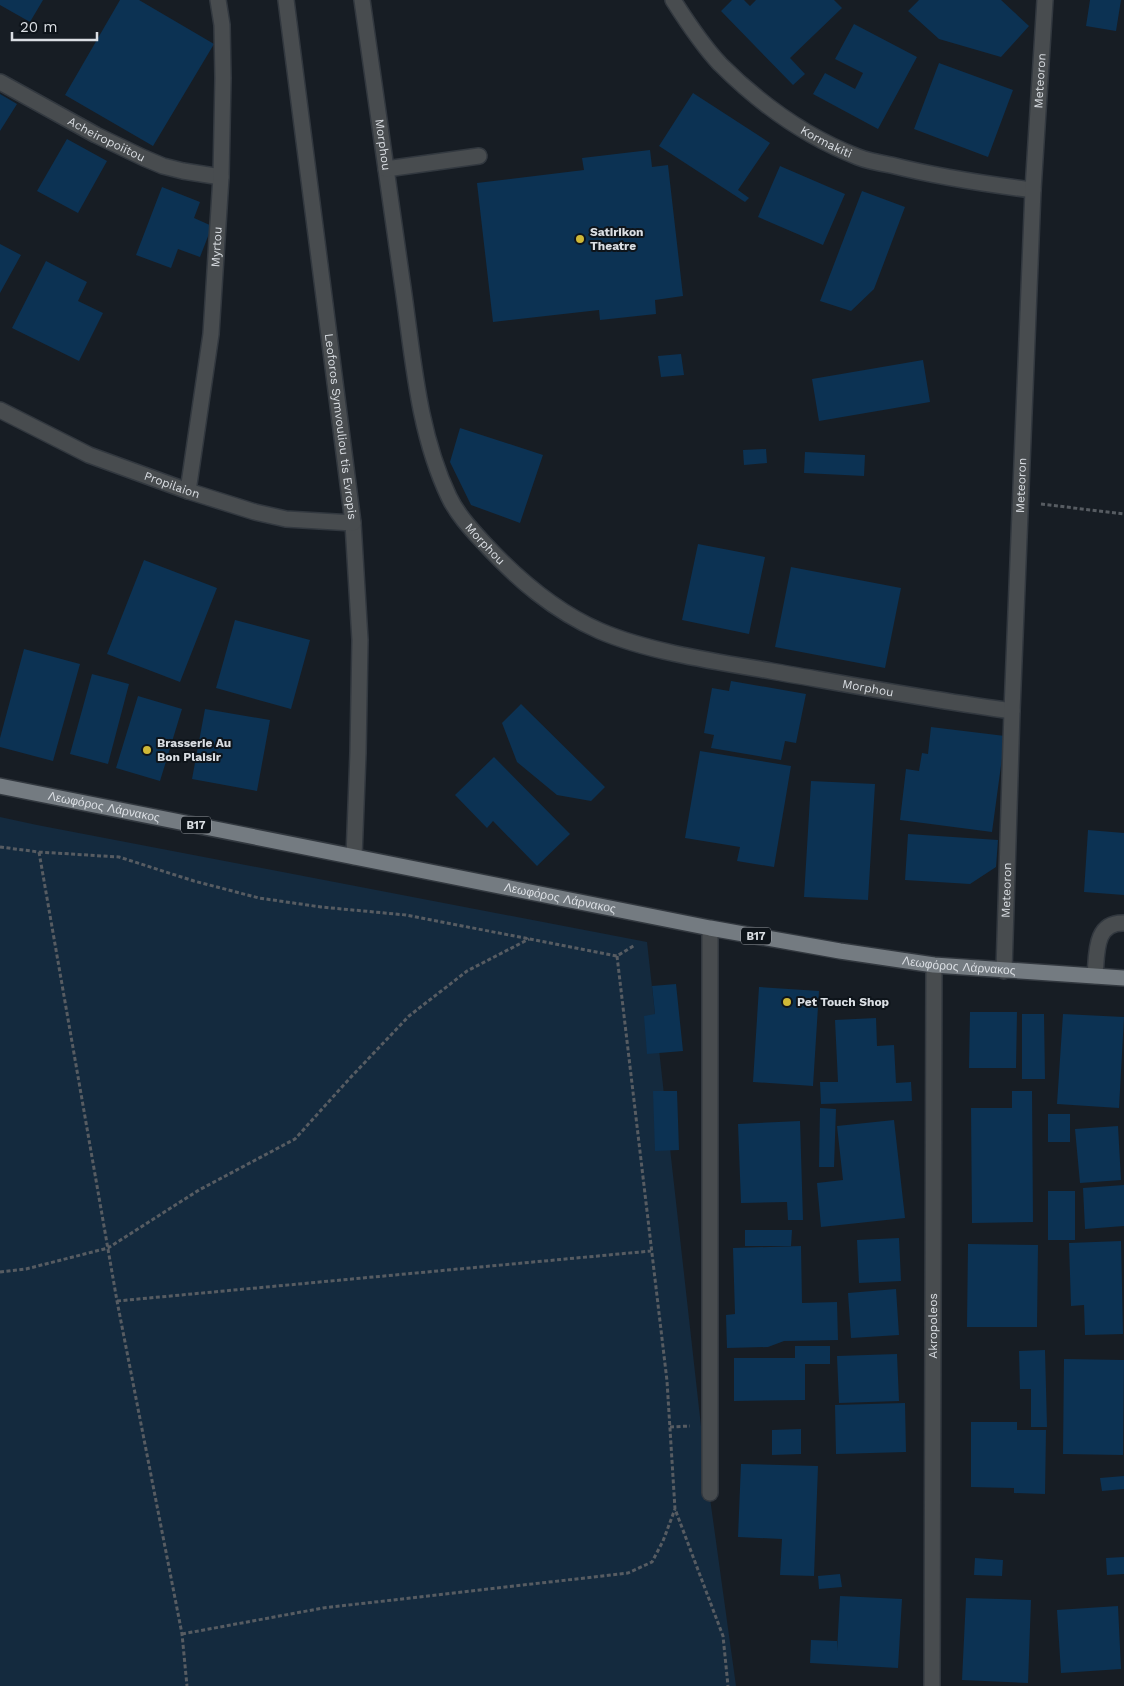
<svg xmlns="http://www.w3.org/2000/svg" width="1124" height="1686" font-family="'Work Sans',sans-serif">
  <rect width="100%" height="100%" fill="#171d24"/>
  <path fill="#142a3e" d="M0,817L37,825L647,942L705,1462L736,1686H0Z"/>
  <path fill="#0c3253" d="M0,0H43L30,22L0,5Z
    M120,0H139L214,44L153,146L65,95Z
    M732,0H744L750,6L756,0H834L842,8L790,58L805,74L793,85L721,11Z
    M919,0H1001L1029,26L1001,57L939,39L908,11Z
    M1090,0H1121L1116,31L1086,26Z
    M854,24L917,57L878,129L813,94L825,73L855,89L863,73L835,59Z
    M939,63L1013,90L988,157L914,129Z
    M693,93L770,143L738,190L749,198L745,202L659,146Z
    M0,94L17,104L0,131Z
    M67,139L107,161L78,213L37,191Z
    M650,150L652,167L668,165L683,296L655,300L656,314L600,320L599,310L493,322L477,183L584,170L582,158Z
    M780,166L845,194L823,245L758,217Z
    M162,187L200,202L194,218L212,226L200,257L178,249L171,268L136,255Z
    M862,191L905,207L874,289L851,311L820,301Z
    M0,244L21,255L0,293Z
    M46,261L87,282L78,301L103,313L79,361L12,328Z
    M681,354L684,375L661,377L658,356Z
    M923,360L930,402L819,421L812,379Z
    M460,428L543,455L520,523L471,505L450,462Z
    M766,449L767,463L744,465L743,450Z
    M805,452L865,455L864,476L804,473Z
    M698,544L765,557L749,634L682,620Z
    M144,560L217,588L180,682L107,654Z
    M791,567L901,588L885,668L775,647Z
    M235,620L310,640L291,709L216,688Z
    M24,649L80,664L53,761L0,747V738Z
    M92,674L129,684L108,764L70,754Z
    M731,681L806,694L796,743L785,741L781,760L711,748L714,735L704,733L712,688L729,691Z
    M138,696L182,709L160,781L116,768Z
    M521,704L605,787L591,801L557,795L517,762L502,723Z
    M205,709L270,720L257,791L192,779Z
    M931,727L1005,736L992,832L900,820L906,769L919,771L922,753L928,754Z
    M700,751L791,766L774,867L737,861L740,847L685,838Z
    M494,757L570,834L537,866L493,821L487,828L455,795Z
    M811,781L875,784L868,900L804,897Z
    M1088,830L1124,833V895L1084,892Z
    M908,834L998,840L996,867L970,884L905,880Z
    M676,984L683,1051L647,1054L644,1016L655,1014L652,986Z
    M759,987L819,991L813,1086L753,1082Z
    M970,1012H1017L1016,1068H969Z
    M1022,1014H1044L1045,1079H1022Z
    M1063,1014L1124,1017L1119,1108L1057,1104Z
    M876,1018L877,1046L894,1045L896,1083L911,1082L912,1101L821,1104L820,1082H838L835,1020Z
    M653,1091H677L679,1150L655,1151Z
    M1012,1091H1032L1033,1222L972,1223L971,1108H1012Z
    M820,1108L836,1109L834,1167H819Z
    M1048,1114H1070V1142H1048Z
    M894,1120L905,1218L821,1227L817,1183L843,1180L837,1126Z
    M800,1121L803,1220H788L787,1202L741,1203L738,1124Z
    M1118,1126L1121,1180L1080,1183L1075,1129Z
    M1124,1185V1226L1085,1229L1083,1188Z
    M1048,1191H1075V1240H1048Z
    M745,1230H792L791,1246H745Z
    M899,1238L901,1281L859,1283L857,1240Z
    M1121,1241L1123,1334L1085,1335L1084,1305L1071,1306L1069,1243Z
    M968,1244L1038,1245L1037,1327H967Z
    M801,1246L802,1303L837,1302L838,1340L784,1341L768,1347L727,1348L726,1315L735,1314L733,1248Z
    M896,1289L899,1335L851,1338L848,1293Z
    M795,1346H830V1364H805V1400L734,1401V1358H795Z
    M1045,1350L1047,1427H1031V1389H1020L1019,1351Z
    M897,1354L899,1401L839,1403L837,1356Z
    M1064,1359L1124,1360L1123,1455L1063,1454Z
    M905,1403L906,1452L836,1454L835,1405Z
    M971,1422H1017V1430H1046L1045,1494L1014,1493V1488L971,1487Z
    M801,1429V1454L772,1455V1430Z
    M741,1464L818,1466L814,1576L780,1575L782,1539L738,1537Z
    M1124,1476V1489L1102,1491L1100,1478Z
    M1124,1557V1574L1107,1575L1106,1558Z
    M975,1558L1003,1560L1002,1576L974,1575Z
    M840,1574L842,1587L819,1589L818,1576Z
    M840,1596L902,1599L898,1668L810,1663L811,1640L837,1641V1651Z
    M966,1598L1031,1600L1028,1683L962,1680Z
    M1118,1606L1121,1669L1061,1673L1057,1610Z"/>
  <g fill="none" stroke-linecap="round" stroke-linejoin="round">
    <g stroke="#32383f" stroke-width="18">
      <g id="minor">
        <path id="s1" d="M286,0L353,523L360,640L358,753L354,857"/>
        <path id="s2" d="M362,0C376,94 389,188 402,281C413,354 417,430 449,497C457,514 471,529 483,542C517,579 554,611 600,631C649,652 718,662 771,671C851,685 931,700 1012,711"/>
        <path id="s3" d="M673,0C687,22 702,45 720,64C759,103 806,137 858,157C868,161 880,163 891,165C938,177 985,184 1033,190"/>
        <path id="s4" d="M0,82L96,135L144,158L163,166L183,171L221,177"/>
        <path d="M386,169L479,156"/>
        <path id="s5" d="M0,410L89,455L188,491L255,512L286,519L353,523"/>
        <path id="s6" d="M188,491L211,334L221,177L223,78L222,25L218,0"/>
        <path d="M710,928V1493"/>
        <path id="s7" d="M1004,971L1012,711L1033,190L1045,0"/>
        <path d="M1095,976C1097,954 1094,922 1124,923"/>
        <path id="s8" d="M932,1686L934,965"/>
      </g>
    </g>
    <g stroke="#32383f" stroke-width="18">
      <g id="major">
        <path id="s9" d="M0,786L710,928L840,951L934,965L1124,978"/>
      </g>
    </g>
    <path stroke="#575c62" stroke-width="3" stroke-dasharray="4 2.5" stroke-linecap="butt" d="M1041,504L1124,514
      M0,847L39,852L119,857L194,881L259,898L321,907L406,915L617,956L635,945
      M39,852L117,1301L182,1634L187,1686
      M617,956L667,1381L675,1509L723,1636L728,1686
      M0,1272L26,1269L108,1248L199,1190L295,1139L350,1078L409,1016L467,971L529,939
      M117,1301L651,1251
      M670,1427L690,1426
      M182,1634L323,1608L628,1573L652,1562L663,1541L675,1509"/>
    <use href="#minor" stroke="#484c4f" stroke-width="15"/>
    <use href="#major" stroke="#747b81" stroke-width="15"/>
  </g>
  <g fill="#cfb837" stroke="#0e141a" stroke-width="2">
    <circle cx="580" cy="239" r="5"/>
    <circle cx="147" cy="750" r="5"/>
    <circle cx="787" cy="1002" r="5"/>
  </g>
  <g text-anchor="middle" stroke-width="4" stroke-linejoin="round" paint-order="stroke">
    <g fill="#0e141a" stroke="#9da1a7" stroke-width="1">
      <rect x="181" y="816.5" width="30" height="17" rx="4"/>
      <rect x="741" y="927.5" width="30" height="17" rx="4"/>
    </g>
    <g font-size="11" font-weight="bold" fill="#dadee3">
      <text x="196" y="829">B17</text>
      <text x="756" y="940">B17</text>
    </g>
    <g font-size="12" fill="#dadee3" stroke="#0e141a">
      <text dy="4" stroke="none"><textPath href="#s7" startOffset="891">Meteoron</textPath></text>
      <text dy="4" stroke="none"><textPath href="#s4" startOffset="121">Acheiropoiitou</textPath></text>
      <text dy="4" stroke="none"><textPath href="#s3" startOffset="212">Kormakiti</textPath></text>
      <text dy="4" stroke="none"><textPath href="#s2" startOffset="146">Morphou</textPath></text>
      <text dy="4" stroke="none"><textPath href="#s6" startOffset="246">Myrtou</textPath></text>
      <text dy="4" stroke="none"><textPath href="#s1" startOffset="430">Leoforos Symvouliou tis Evropis</textPath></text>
      <text dy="4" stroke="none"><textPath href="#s5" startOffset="188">Propilaion</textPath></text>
      <text dy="4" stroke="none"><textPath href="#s7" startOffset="486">Meteoron</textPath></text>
      <text dy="4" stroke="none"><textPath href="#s2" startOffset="565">Morphou</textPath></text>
      <text dy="4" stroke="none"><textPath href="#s2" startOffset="985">Morphou</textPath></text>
      <text dy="4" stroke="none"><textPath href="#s9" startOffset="106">Λεωφόρος Λάρνακος</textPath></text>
      <text dy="4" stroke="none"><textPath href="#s7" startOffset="81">Meteoron</textPath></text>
      <text dy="4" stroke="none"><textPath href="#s9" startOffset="571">Λεωφόρος Λάρνακος</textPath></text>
      <text dy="4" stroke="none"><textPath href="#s9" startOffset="976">Λεωφόρος Λάρνακος</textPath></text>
      <text dy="4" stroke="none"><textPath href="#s8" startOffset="360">Akropoleos</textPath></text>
    </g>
    <g font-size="12" font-weight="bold" fill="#dadee3" stroke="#0e141a" text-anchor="start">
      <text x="590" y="236">Satirikon<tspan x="590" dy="14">Theatre</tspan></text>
      <text x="157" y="747">Brasserie Au<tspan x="157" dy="14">Bon Plaisir</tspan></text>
      <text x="797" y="1006">Pet Touch Shop</text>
    </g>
  </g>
  <path d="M12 32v8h85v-8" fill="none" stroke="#dadee3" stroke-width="2.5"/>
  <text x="20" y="32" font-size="15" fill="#dadee3" stroke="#0e141a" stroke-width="4" paint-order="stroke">20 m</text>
</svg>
